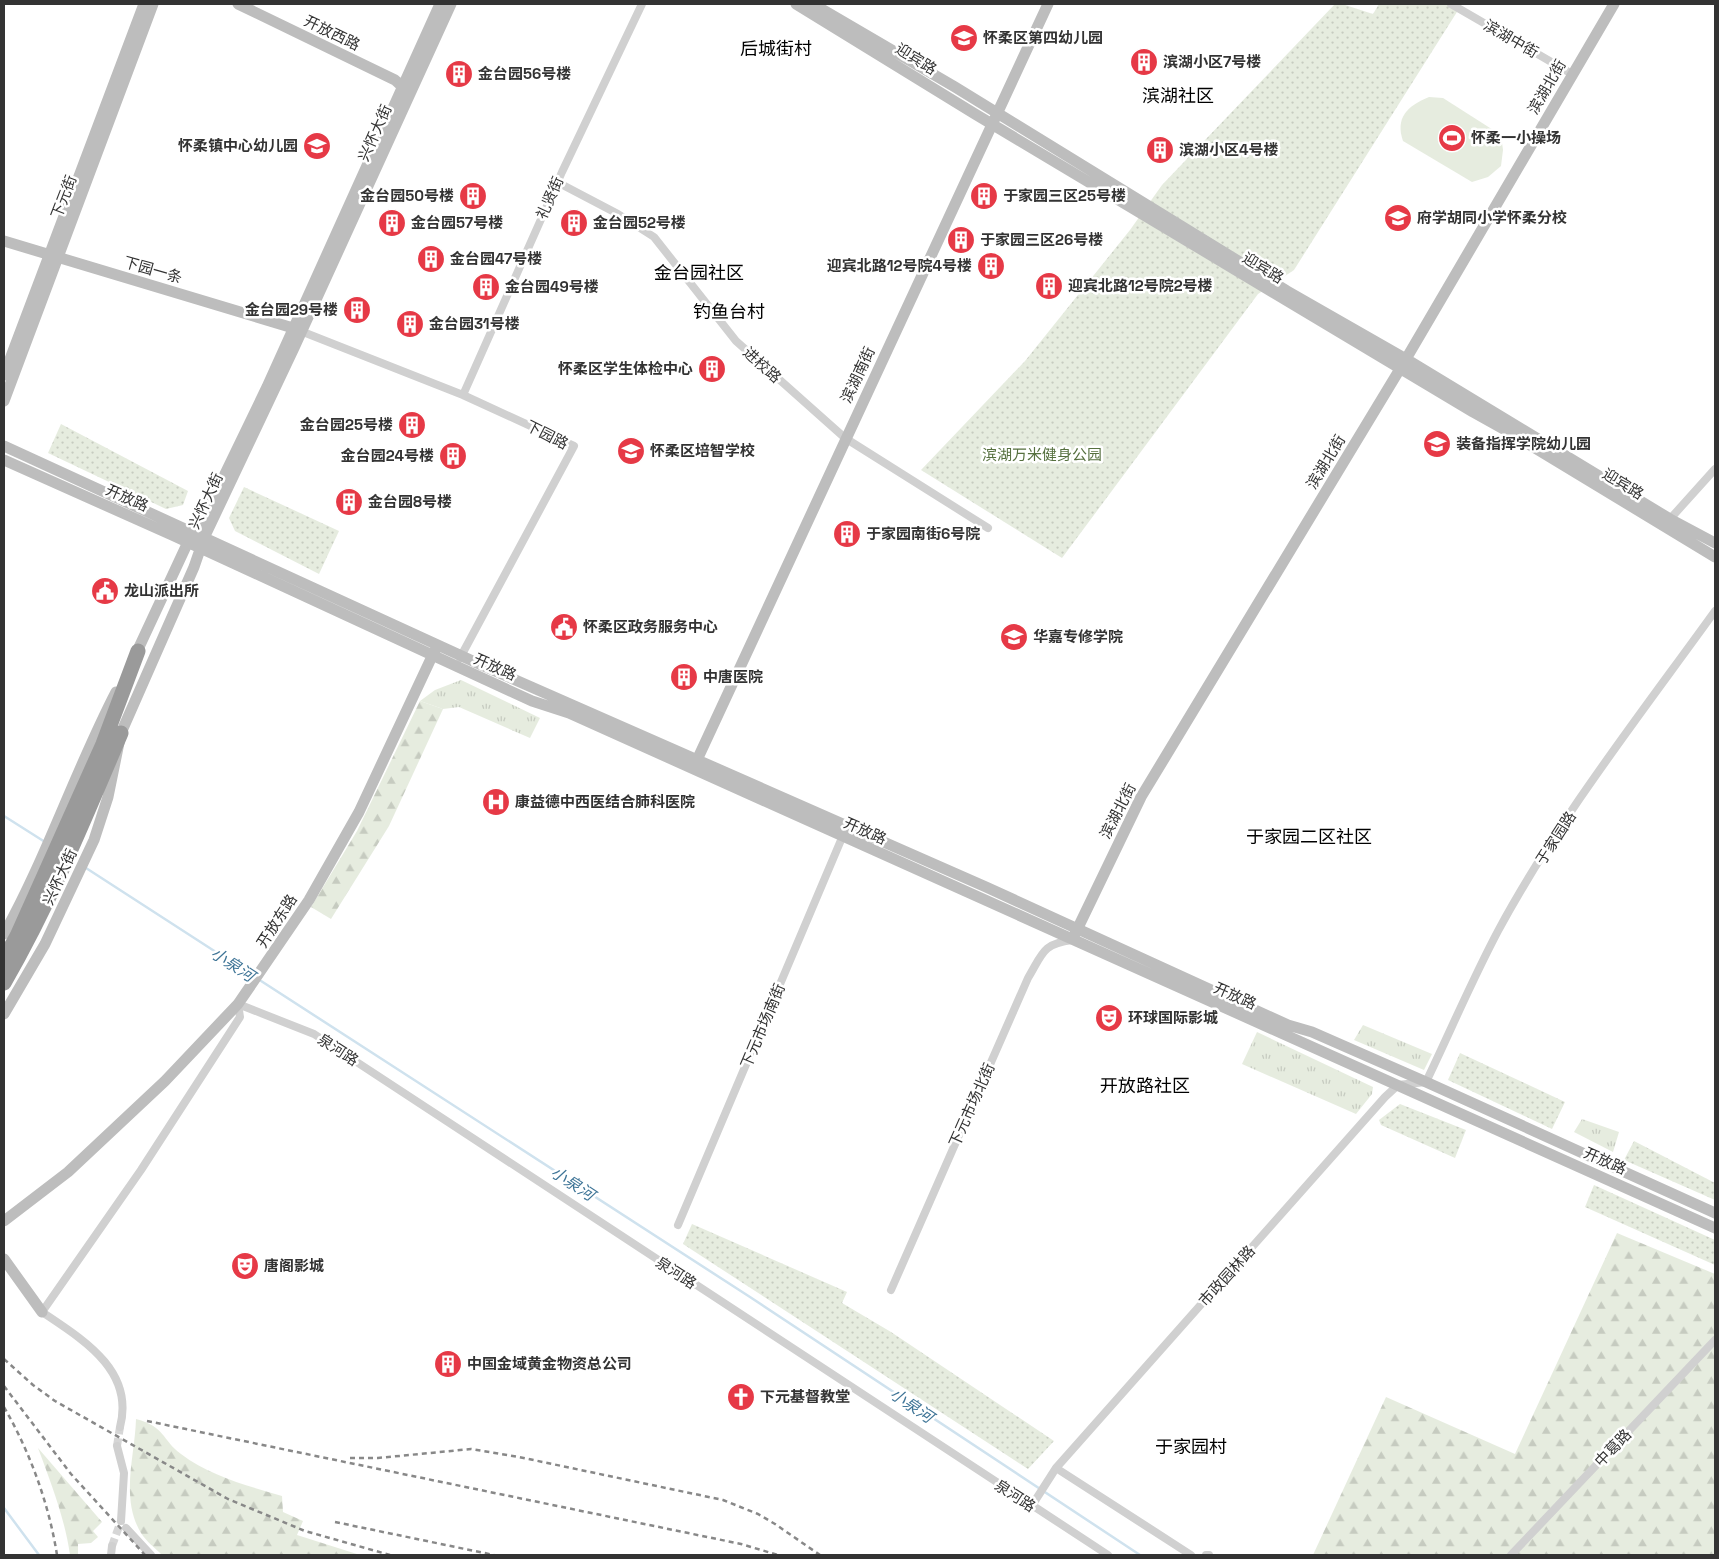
<svg xmlns="http://www.w3.org/2000/svg" width="1719" height="1559" font-family="'Space Grotesk','Noto Sans SC',sans-serif">
  <defs>
    <pattern id="grass-tufts" width="24" height="20" patternUnits="userSpaceOnUse" patternTransform="scale(1.25)"><rect width="24" height="20" fill="#e6ecdf"/><path d="M3 7l-1-3M5 7V3M7 7l1-3M15 17l-1-3M17 17v-4M19 17l1-3" fill="none" stroke="#c6cbc0"/></pattern>
    <pattern id="forest-firs" width="22" height="20" patternUnits="userSpaceOnUse" patternTransform="scale(1.25)"><rect width="22" height="20" fill="#e6ecdf"/><path d="M5 1l3.5 6h-7zM16 11l3.5 6h-7z" fill="#c6cbc0"/></pattern>
    <pattern id="park-dots" width="8" height="8" patternUnits="userSpaceOnUse" patternTransform="scale(1.25)"><rect width="8" height="8" fill="#e6ecdf"/><path d="M2 2h.1M6 6h.1" fill="none" stroke="#c6cbc0" stroke-width="1.8" stroke-linecap="round"/></pattern>
  </defs>
  <rect width="100%" height="100%" fill="#fff"/>
  <path fill="url(#grass-tufts)" d="M461,680L540,718L530,738L459,707L443,709L420,701L435,690Z
    M1363,1025L1432,1054L1424,1070L1354,1040Z
    M1257,1032L1373,1087L1372,1094L1356,1114L1242,1064Z
    M1582,1119L1619,1132L1613,1152L1574,1132Z"/>
  <path fill="url(#forest-firs)" d="M420,701L443,709L389,826L331,919L311,907L357,831Z
    M1617,1233L1715,1274V1555H1313L1386,1397L1515,1454Z
    M136,1419C166,1427 161,1439 181,1454C210,1476 248,1486 282,1496L283,1512L303,1521L297,1535L360,1555H162C155,1548 146,1541 141,1533C120,1498 135,1456 136,1419Z
    M38,1448L102,1522L93,1531L98,1537L91,1543L78,1544V1555H70C65,1519 51,1483 38,1448Z"/>
  <path fill="url(#park-dots)" d="M1335,4H1342L1373,14L1379,4H1462L1294,270L1258,294L1062,558L921,470L1025,361L1130,230L1162,185Z
    M61,424L188,491L183,505L166,509L48,453Z
    M244,487L339,531L319,574L235,531L229,518Z
    M1460,1053L1565,1102L1552,1129L1448,1080Z
    M1400,1104L1466,1130L1455,1158L1381,1125L1379,1120Z
    M1634,1141L1715,1183V1200L1624,1160Z
    M1594,1185L1715,1240V1265L1585,1207Z
    M692,1224L847,1292L842,1303L891,1332L1054,1441L1028,1469L683,1244Z"/>
  <path fill="#e6ecdf" d="M1429,97L1443,98L1501,135L1503,150L1501,166L1488,177L1472,182L1403,141C1395,118 1407,106 1429,97Z"/>
  <g fill="none" stroke-linecap="round" stroke-linejoin="round">
    <path stroke="#cfe2ee" stroke-width="2.5" d="M4,816L45,842
      M86,868L253,976
      M258,979L750,1297L1140,1555
      M4,1508L39,1555"/>
    <path stroke="#d6d6d6" stroke-width="8" stroke-dasharray="8 4" stroke-linecap="butt" d="M117,1446L120,1427
      M112,1546L121,1521"/>
    <path stroke="#d0d0d0" stroke-width="8" d="M1451,4L1572,74
      M557,182L618,214L654,237L736,341L845,438L988,528
      M298,330L463,395L574,446L460,658
      M463,395L562,172L642,4
      M1670,519L1715,469
      M678,1225L844,833
      M891,1290L1028,978C1043,953 1042,944 1072,940
      M120,1427C135,1370 82,1339 42,1312L141,1170L240,1017L238,1004L314,1034L1108,1555
      M117,1446L124,1473L121,1521
      M1056,1468L1191,1555
      M1031,1507L1056,1468L1385,1097L1398,1085L1426,1082C1450,1032 1472,980 1498,931C1559,818 1640,715 1715,611
      M126,1528L151,1555
      M111,1555L112,1546
      M1206,1555H1209
      M1511,1555L1715,1340"/>
    <path stroke="#bdbdbd" stroke-width="11" d="M238,4L395,80L407,91
      M796,4L975,114L1473,412L1507,431L1715,557
      M813,4L955,87L1287,291L1406,359L1670,519L1715,543
      M4,241L293,328
      M4,375L144,4
      M4,401L153,4
      M4,446L477,663L986,887L1288,1025L1312,1032L1426,1082L1715,1213
      M4,460L172,535L532,701L569,713L1715,1228
      M134,658L188,542L196,534L267,387L440,4
      M697,760L1048,4
      M4,934C47,857 75,771 116,692
      M1074,936L1141,797L1406,359L1614,4
      M4,1014L45,944L94,840L108,797L121,733L194,567L204,538L294,348L451,4
      M4,1221L68,1172L165,1081L238,1004L309,900L359,812L435,650
      M4,1259L42,1312"/>
    <path stroke="#9a9a9a" stroke-width="15" d="M4,959L17,936L103,744L138,651
      M4,983C50,903 85,818 121,733"/>
    <path stroke="#888" stroke-width="2.5" stroke-dasharray="5 4" stroke-linecap="butt" d="M4,1359L33,1385L55,1401L228,1499L305,1531L390,1555
      M4,1386L71,1474L145,1555
      M4,1407C30,1452 49,1504 57,1555
      M147,1421L741,1544L778,1555
      M350,1458H378L471,1449L519,1457L723,1500L758,1514L775,1524L820,1555
      M335,1522L494,1555"/>
  </g>
  <defs>
    <g id="school-disc" transform="scale(1.4375)"><circle r="9.5" fill="#e63946" stroke="#fff"/><path d="M0-5L7-2L0 1L-7-2ZM-4 1L0 2.5L4 1V4Q0 6-4 4Z" fill="#fff"/></g>
    <g id="building-disc" transform="scale(1.4375)"><circle r="9.5" fill="#e63946" stroke="#fff"/><path d="M-4-6H4V6H1V3H-1V6H-4ZM-2.5-4.3h1.7v1.8h-1.7ZM.8-4.3h1.7v1.8H.8ZM-2.5-1h1.7V.8h-1.7ZM.8-1h1.7V.8H.8Z" fill="#fff"/></g>
    <g id="stadium-disc" transform="scale(1.4375)"><circle r="9.5" fill="#e63946" stroke="#fff"/><path d="M0-5a6.5 5 0 1 0 0 10a6.5 5 0 1 0 0-10ZM-3.5-1.8h7v3.6h-7Z" fill="#fff"/></g>
    <g id="civic-disc" transform="scale(1.4375)"><circle r="9.5" fill="#e63946" stroke="#fff"/><path d="M-.6-6.5H3V-4.5H.6V-3L4-1V1h2V6H-6V1h2V-1L-.6-3ZM-1.2 2.5V6h2.4V2.5Z" fill="#fff"/></g>
    <g id="university-disc" transform="scale(1.4375)"><circle r="9.5" fill="#e63946" stroke="#fff"/><path d="M0-5L7-2L0 1L-7-2ZM-4 1L0 2.5L4 1V4Q0 6-4 4Z" fill="#fff"/></g>
    <g id="hospital-disc" transform="scale(1.4375)"><circle r="9.5" fill="#e63946" stroke="#fff"/><path d="M-5-5h3v3.5h4V-5h3V5h-3V1.5h-4V5h-3Z" fill="#fff"/></g>
    <g id="theatre-disc" transform="scale(1.4375)"><circle r="9.5" fill="#e63946" stroke="#fff"/><path d="M-5-5.5Q0-4 5-5.5V0Q5 5 0 6Q-5 5-5 0ZM-3.3-2.5H-1v1.5H-3.3ZM1-2.5H3.3v1.5H1ZM-2.8 1Q0 5.5 2.8 1Z" fill="#fff"/></g>
    <g id="church-disc" transform="scale(1.4375)"><circle r="9.5" fill="#e63946" stroke="#fff"/><path d="M-1.2-6h2.4v3.5h3.3v2.4h-3.3V6h-2.4V-.1h-3.3v-2.4h3.3Z" fill="#fff"/></g>
  </defs>
  <g fill-rule="evenodd">
    <use href="#school-disc" x="964" y="38"/>
    <use href="#building-disc" x="1144" y="62"/>
    <use href="#building-disc" x="459" y="74"/>
    <use href="#stadium-disc" x="1452" y="138"/>
    <use href="#school-disc" x="317" y="146"/>
    <use href="#building-disc" x="1160" y="150"/>
    <use href="#building-disc" x="473" y="196"/>
    <use href="#building-disc" x="984" y="196"/>
    <use href="#school-disc" x="1398" y="218"/>
    <use href="#building-disc" x="392" y="223"/>
    <use href="#building-disc" x="574" y="223"/>
    <use href="#building-disc" x="961" y="240"/>
    <use href="#building-disc" x="431" y="259"/>
    <use href="#building-disc" x="991" y="266"/>
    <use href="#building-disc" x="1049" y="286"/>
    <use href="#building-disc" x="486" y="287"/>
    <use href="#building-disc" x="357" y="310"/>
    <use href="#building-disc" x="410" y="324"/>
    <use href="#building-disc" x="712" y="369"/>
    <use href="#building-disc" x="412" y="425"/>
    <use href="#school-disc" x="1437" y="444"/>
    <use href="#school-disc" x="631" y="451"/>
    <use href="#building-disc" x="453" y="456"/>
    <use href="#building-disc" x="349" y="502"/>
    <use href="#building-disc" x="847" y="534"/>
    <use href="#civic-disc" x="105" y="591"/>
    <use href="#civic-disc" x="564" y="627"/>
    <use href="#university-disc" x="1014" y="637"/>
    <use href="#building-disc" x="684" y="677"/>
    <use href="#hospital-disc" x="496" y="802"/>
    <use href="#theatre-disc" x="1109" y="1018"/>
    <use href="#theatre-disc" x="245" y="1266"/>
    <use href="#building-disc" x="448" y="1364"/>
    <use href="#church-disc" x="741" y="1397"/>
  </g>
  <g text-anchor="middle" stroke-width="5" stroke-linejoin="round" paint-order="stroke">
    <g font-size="15" fill="#333" stroke="#fff">
      <text transform="translate(332 33) rotate(26)" y="5">开放西路</text>
      <text transform="translate(1511 39) rotate(30)" y="5">滨湖中街</text>
      <text transform="translate(916 59) rotate(32)" y="5">迎宾路</text>
      <text transform="translate(1547 87) rotate(-60)" y="5">滨湖北街</text>
      <text transform="translate(375 133) rotate(-66)" y="5">兴怀大街</text>
      <text transform="translate(64 197) rotate(-69)" y="5">下元街</text>
      <text transform="translate(550 198) rotate(-66)" y="5">礼贤街</text>
      <text transform="translate(1263 268) rotate(31)" y="5">迎宾路</text>
      <text transform="translate(153 270) rotate(16)" y="5">下园一条</text>
      <text transform="translate(762 365) rotate(42)" y="5">进校路</text>
      <text transform="translate(858 375) rotate(-65)" y="5">滨湖南街</text>
      <text transform="translate(547 435) rotate(27)" y="5">下园路</text>
      <text transform="translate(1326 462) rotate(-59)" y="5">滨湖北街</text>
      <text transform="translate(1623 484) rotate(31)" y="5">迎宾路</text>
      <text transform="translate(127 498) rotate(24)" y="5">开放路</text>
      <text transform="translate(206 501) rotate(-65)" y="5">兴怀大街</text>
      <text transform="translate(495 667) rotate(24)" y="5">开放路</text>
      <text transform="translate(1118 811) rotate(-63)" y="5">滨湖北街</text>
      <text transform="translate(865 831) rotate(24)" y="5">开放路</text>
      <text transform="translate(1556 838) rotate(-57)" y="5">于家园路</text>
      <text transform="translate(60 877) rotate(-65)" y="5">兴怀大街</text>
      <text transform="translate(277 921) rotate(-57)" y="5">开放东路</text>
      <text transform="translate(1235 996) rotate(24)" y="5">开放路</text>
      <text transform="translate(763 1026) rotate(-67)" y="5">下元市场南街</text>
      <text transform="translate(338 1050) rotate(33)" y="5">泉河路</text>
      <text transform="translate(972 1105) rotate(-66)" y="5">下元市场北街</text>
      <text transform="translate(1605 1161) rotate(24)" y="5">开放路</text>
      <text transform="translate(676 1273) rotate(33)" y="5">泉河路</text>
      <text transform="translate(1227 1276) rotate(-48)" y="5">市政园林路</text>
      <text transform="translate(1613 1448) rotate(-46)" y="5">中葛路</text>
      <text transform="translate(1015 1496) rotate(33)" y="5">泉河路</text>
    </g>
    <g font-size="15" font-weight="bold" fill="#333" stroke="#fff" text-anchor="start">
      <text x="983" y="43">怀柔区第四幼儿园</text>
      <text x="1163" y="67">滨湖小区7号楼</text>
      <text x="478" y="79">金台园56号楼</text>
      <text x="1471" y="143">怀柔一小操场</text>
      <text x="298" y="151" text-anchor="end">怀柔镇中心幼儿园</text>
      <text x="1179" y="155">滨湖小区4号楼</text>
      <text x="454" y="201" text-anchor="end">金台园50号楼</text>
      <text x="1003" y="201">于家园三区25号楼</text>
      <text x="1417" y="223">府学胡同小学怀柔分校</text>
      <text x="411" y="228">金台园57号楼</text>
      <text x="593" y="228">金台园52号楼</text>
      <text x="980" y="245">于家园三区26号楼</text>
      <text x="450" y="264">金台园47号楼</text>
      <text x="972" y="271" text-anchor="end">迎宾北路12号院4号楼</text>
      <text x="1068" y="291">迎宾北路12号院2号楼</text>
      <text x="505" y="292">金台园49号楼</text>
      <text x="338" y="315" text-anchor="end">金台园29号楼</text>
      <text x="429" y="329">金台园31号楼</text>
      <text x="693" y="374" text-anchor="end">怀柔区学生体检中心</text>
      <text x="393" y="430" text-anchor="end">金台园25号楼</text>
      <text x="1456" y="449">装备指挥学院幼儿园</text>
      <text x="650" y="456">怀柔区培智学校</text>
      <text x="434" y="461" text-anchor="end">金台园24号楼</text>
      <text x="368" y="507">金台园8号楼</text>
      <text x="866" y="539">于家园南街6号院</text>
      <text x="124" y="596">龙山派出所</text>
      <text x="583" y="632">怀柔区政务服务中心</text>
      <text x="1033" y="642">华嘉专修学院</text>
      <text x="703" y="682">中唐医院</text>
      <text x="515" y="807">康益德中西医结合肺科医院</text>
      <text x="1128" y="1023">环球国际影城</text>
      <text x="264" y="1271">唐阁影城</text>
      <text x="467" y="1369">中国金域黄金物资总公司</text>
      <text x="760" y="1402">下元基督教堂</text>
    </g>
    <g font-size="15" fill="#56703f" stroke="#fff">
      <text x="1042" y="460">滨湖万米健身公园</text>
    </g>
    <g font-size="16" font-style="italic" fill="#3f7597" stroke="#fff">
      <text transform="translate(233 964) rotate(33)" y="6">小泉河</text>
      <text transform="translate(573 1183) rotate(33)" y="6">小泉河</text>
      <text transform="translate(912 1405) rotate(34)" y="6">小泉河</text>
    </g>
    <g font-size="18" fill="#000" stroke="#fff">
      <text x="776" y="55">后城街村</text>
      <text x="1178" y="102">滨湖社区</text>
      <text x="699" y="279">金台园社区</text>
      <text x="729" y="318">钓鱼台村</text>
      <text x="1309" y="843">于家园二区社区</text>
      <text x="1145" y="1092">开放路社区</text>
      <text x="1191" y="1453">于家园村</text>
    </g>
  </g>
  <rect width="1719" height="1559" fill="none" stroke="#333333" stroke-width="10"/>
</svg>
